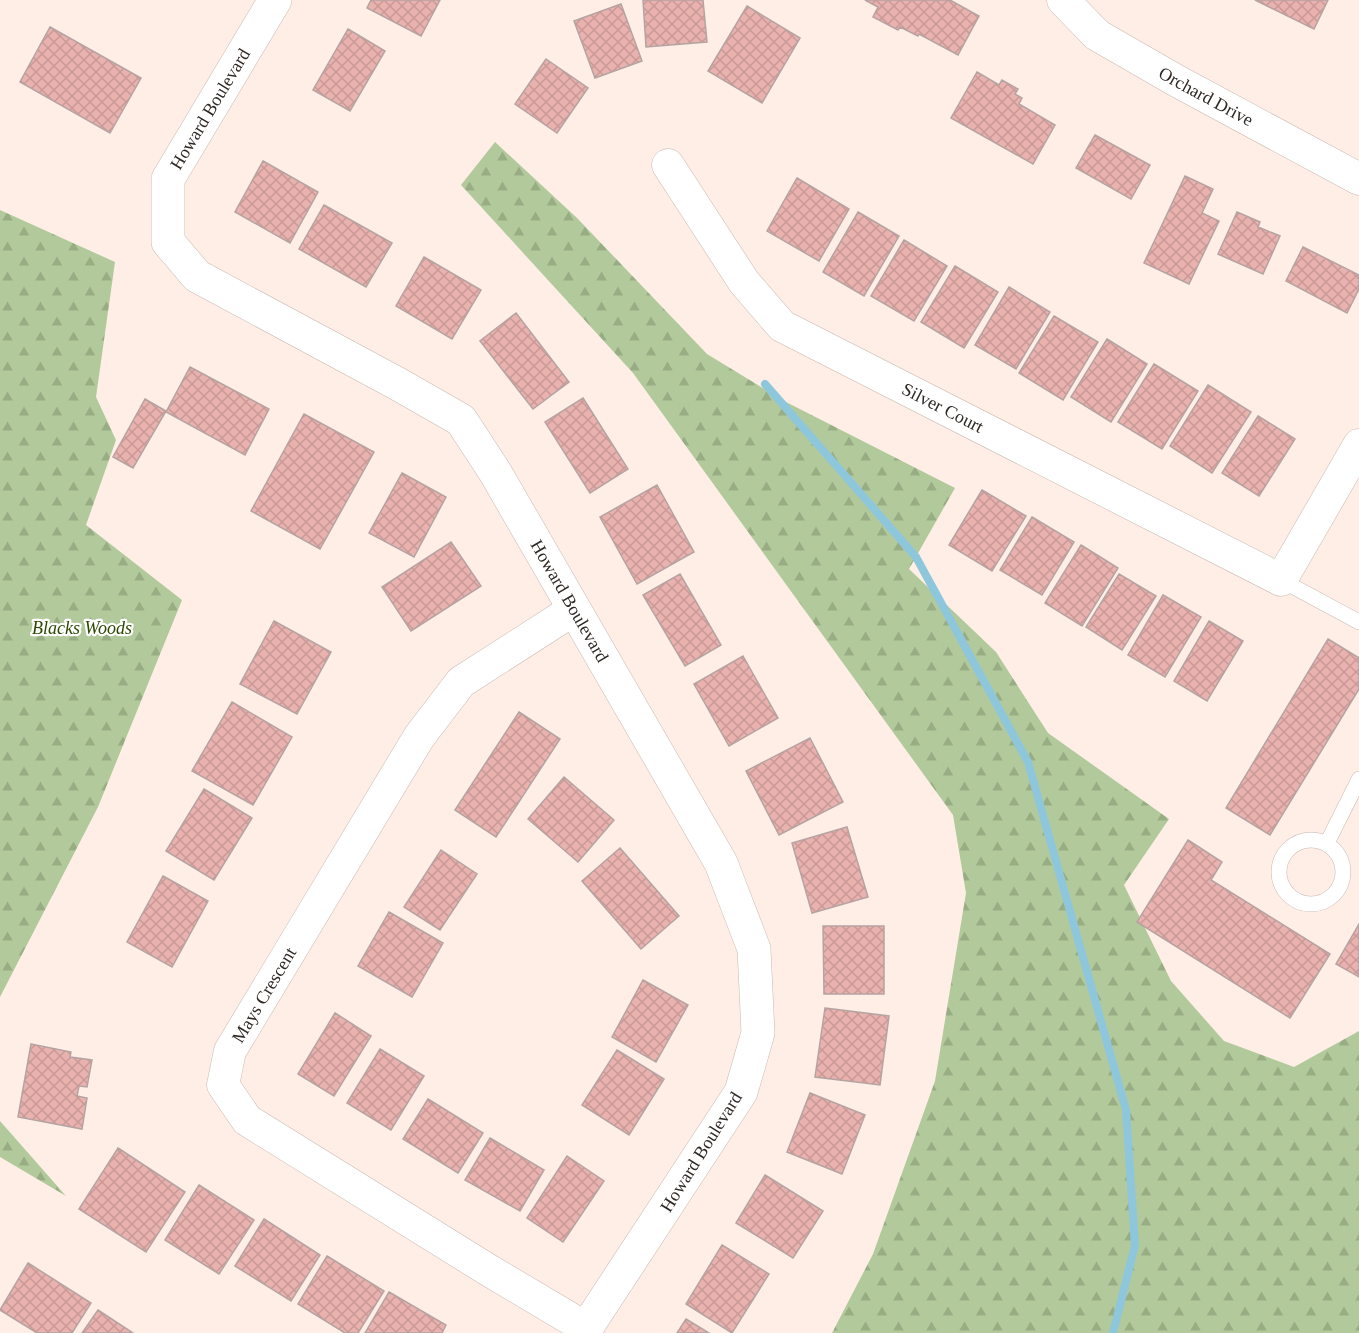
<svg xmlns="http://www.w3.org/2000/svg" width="1359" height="1333" font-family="'Times New Roman',serif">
  <defs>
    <pattern id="forest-firs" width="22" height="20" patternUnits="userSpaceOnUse" patternTransform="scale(1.5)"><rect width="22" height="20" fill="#b2c99b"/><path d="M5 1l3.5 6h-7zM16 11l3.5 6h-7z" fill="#99ad85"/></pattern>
    <pattern id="building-cross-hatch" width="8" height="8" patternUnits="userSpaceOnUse" patternTransform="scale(1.5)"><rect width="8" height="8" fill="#eab2af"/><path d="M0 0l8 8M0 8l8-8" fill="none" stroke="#c99996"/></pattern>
  </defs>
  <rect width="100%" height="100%" fill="#feeee6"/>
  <path fill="url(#forest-firs)" d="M495,142L577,218L707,354L786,402L955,488L909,569L996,652L1048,733L1169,819L1124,885L1171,981L1224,1041L1294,1067L1359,1031V1333H832L873,1254L935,1081L966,893L953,815L633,373L461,185Z
    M0,210L115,262L96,397L116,440L86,525L182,600L98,807L0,997Z
    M0,1121L66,1196L0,1157Z"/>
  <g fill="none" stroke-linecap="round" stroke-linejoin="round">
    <path stroke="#8ec7dc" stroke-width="8" d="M765,384L916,557L1028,762L1126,1110L1135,1245L1113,1333"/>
  </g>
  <path fill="url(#building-cross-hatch)" stroke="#b5a3a2" stroke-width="1.5" d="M371,0H440L421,36L367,8Z
    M643,0H703L707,42L646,47Z
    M865,0H950L979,16L958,55L919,34L918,36L900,27L898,30L873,17L878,7Z
    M1255,0H1328L1314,29Z
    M621,4L642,61L595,78L574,21Z
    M747,6L800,38L762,103L708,71Z
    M50,27L141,78L110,133L20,82Z
    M348,29L385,51L350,111L313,90Z
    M546,59L588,88L557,133L515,104Z
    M977,72L999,85L1002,80L1018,89L1015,94L1022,98L1019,104L1055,125L1033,164L951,118Z
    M1095,135L1150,165L1131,199L1076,168Z
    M263,161L318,192L290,243L235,212Z
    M1185,176L1213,189L1202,213L1219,221L1189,284L1144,263Z
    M797,178L849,209L819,261L767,231Z
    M324,205L392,243L366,287L299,249Z
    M858,212L899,236L864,296L823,272Z
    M1237,212L1260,222L1258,227L1280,236L1263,274L1218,254Z
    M904,240L947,266L914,321L871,296Z
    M1303,247L1359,275V289L1347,313L1286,281Z
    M424,257L481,290L452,339L396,306Z
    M955,266L998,292L964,348L921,322Z
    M1009,287L1050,312L1016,369L975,345Z
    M516,313L569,382L533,409L480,341Z
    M1054,316L1098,342L1063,400L1019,373Z
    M1107,339L1147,364L1111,422L1071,397Z
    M1154,364L1198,391L1162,449L1118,422Z
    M190,367L269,409L245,455L166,412Z
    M1208,385L1251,412L1212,473L1170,446Z
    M583,398L628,469L590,493L545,422Z
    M145,399L166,411L133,468L113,457Z
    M304,414L374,452L320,549L251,511Z
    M1258,416L1295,439L1259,496L1222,473Z
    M402,473L446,497L414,557L369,533Z
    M657,485L694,552L637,584L600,517Z
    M982,490L1026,516L992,571L949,545Z
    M1032,517L1074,542L1042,595L1000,570Z
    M451,542L481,586L411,631L382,587Z
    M1081,545L1118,568L1082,626L1045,603Z
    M680,574L721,645L685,666L643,595Z
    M1119,574L1156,596L1122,650L1086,627Z
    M1163,595L1201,617L1165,677L1128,655Z
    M274,621L331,652L297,714L240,684Z
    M1209,621L1243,641L1207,701L1174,681Z
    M1328,639L1359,658V689L1270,835L1226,808Z
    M743,656L778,718L729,746L694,684Z
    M232,702L292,737L253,805L192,771Z
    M519,712L560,739L496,837L455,810Z
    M810,738L843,802L779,835L746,771Z
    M564,777L614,820L578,862L528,819Z
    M204,789L252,818L214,880L166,851Z
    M847,827L868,897L812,913L792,843Z
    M1188,840L1222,862L1211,880L1330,954L1290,1018L1137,922Z
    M620,848L679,916L641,949L582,881Z
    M441,850L477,874L440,930L404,907Z
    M163,876L208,901L172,967L127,942Z
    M389,912L443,943L412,997L358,966Z
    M1359,924V977L1336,964Z
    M823,926H884V994H824Z
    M643,980L688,1005L656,1062L612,1037Z
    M825,1008L889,1016L880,1085L815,1077Z
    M335,1013L371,1036L334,1096L298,1074Z
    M31,1044L71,1052L70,1057L92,1060L87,1087L79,1086L77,1096L87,1098L82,1129L18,1117Z
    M380,1049L424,1076L391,1130L347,1103Z
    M617,1050L664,1079L629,1135L582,1105Z
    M810,1093L865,1115L842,1174L787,1152Z
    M428,1099L483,1133L458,1173L403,1139Z
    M490,1138L544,1170L520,1211L465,1180Z
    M118,1148L185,1192L146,1252L79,1209Z
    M567,1156L604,1181L563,1242L527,1218Z
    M765,1175L823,1211L793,1258L736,1223Z
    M199,1185L254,1220L219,1274L165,1240Z
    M264,1219L320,1255L291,1301L235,1266Z
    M722,1245L769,1274L732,1333L686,1304Z
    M327,1256L384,1291L358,1333H345L298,1304Z
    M28,1263L91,1303L72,1333H37L0,1310Z
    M389,1292L446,1325L442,1333H365Z
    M98,1310L133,1333H82Z
    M686,1319L709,1333H677Z"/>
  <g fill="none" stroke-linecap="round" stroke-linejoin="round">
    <g stroke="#c9bab1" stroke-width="16">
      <path id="service" d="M1281,580L1359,622
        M1279 872a32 32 0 1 1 64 0a32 32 0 1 1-64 0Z
        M1327,843L1359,779"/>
    </g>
    <g stroke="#c9bab1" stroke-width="33">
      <g id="minor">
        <path id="s1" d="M1063,0L1097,35L1177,81L1359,179"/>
        <path id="s2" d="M668,165L744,282L782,326L1281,580L1359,445"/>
        <path d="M573,610L461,682L419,737L230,1051L223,1085L247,1120L490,1271L586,1328"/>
      </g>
    </g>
    <g stroke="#c9bab1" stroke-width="34">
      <g id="tertiary">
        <path id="s3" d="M275,0L168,179V242L197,276L398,384L461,420L495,472L721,863L754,949L758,1033L741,1092L583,1333"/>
      </g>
    </g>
    <use href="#service" stroke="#fff" stroke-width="15"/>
    <use href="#minor" stroke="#fff" stroke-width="32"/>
    <use href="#tertiary" stroke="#fff" stroke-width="33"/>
  </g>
  <g text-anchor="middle" stroke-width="4.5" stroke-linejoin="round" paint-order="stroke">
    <g font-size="18" fill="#2e2825" stroke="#fff">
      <text dy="6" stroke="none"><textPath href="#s1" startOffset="174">Orchard Drive</textPath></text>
      <text transform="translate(210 109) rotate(-59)" y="6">Howard Boulevard</text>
      <text dy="6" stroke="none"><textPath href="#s2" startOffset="378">Silver Court</textPath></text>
      <text dy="6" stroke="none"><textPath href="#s3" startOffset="828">Howard Boulevard</textPath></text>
      <text transform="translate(264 995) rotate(-59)" y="6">Mays Crescent</text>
      <text transform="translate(701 1152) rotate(-58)" y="6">Howard Boulevard</text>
    </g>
    <g font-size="18" font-style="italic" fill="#2d4701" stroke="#fff">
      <text x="82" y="634">Blacks Woods</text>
    </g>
  </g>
</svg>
